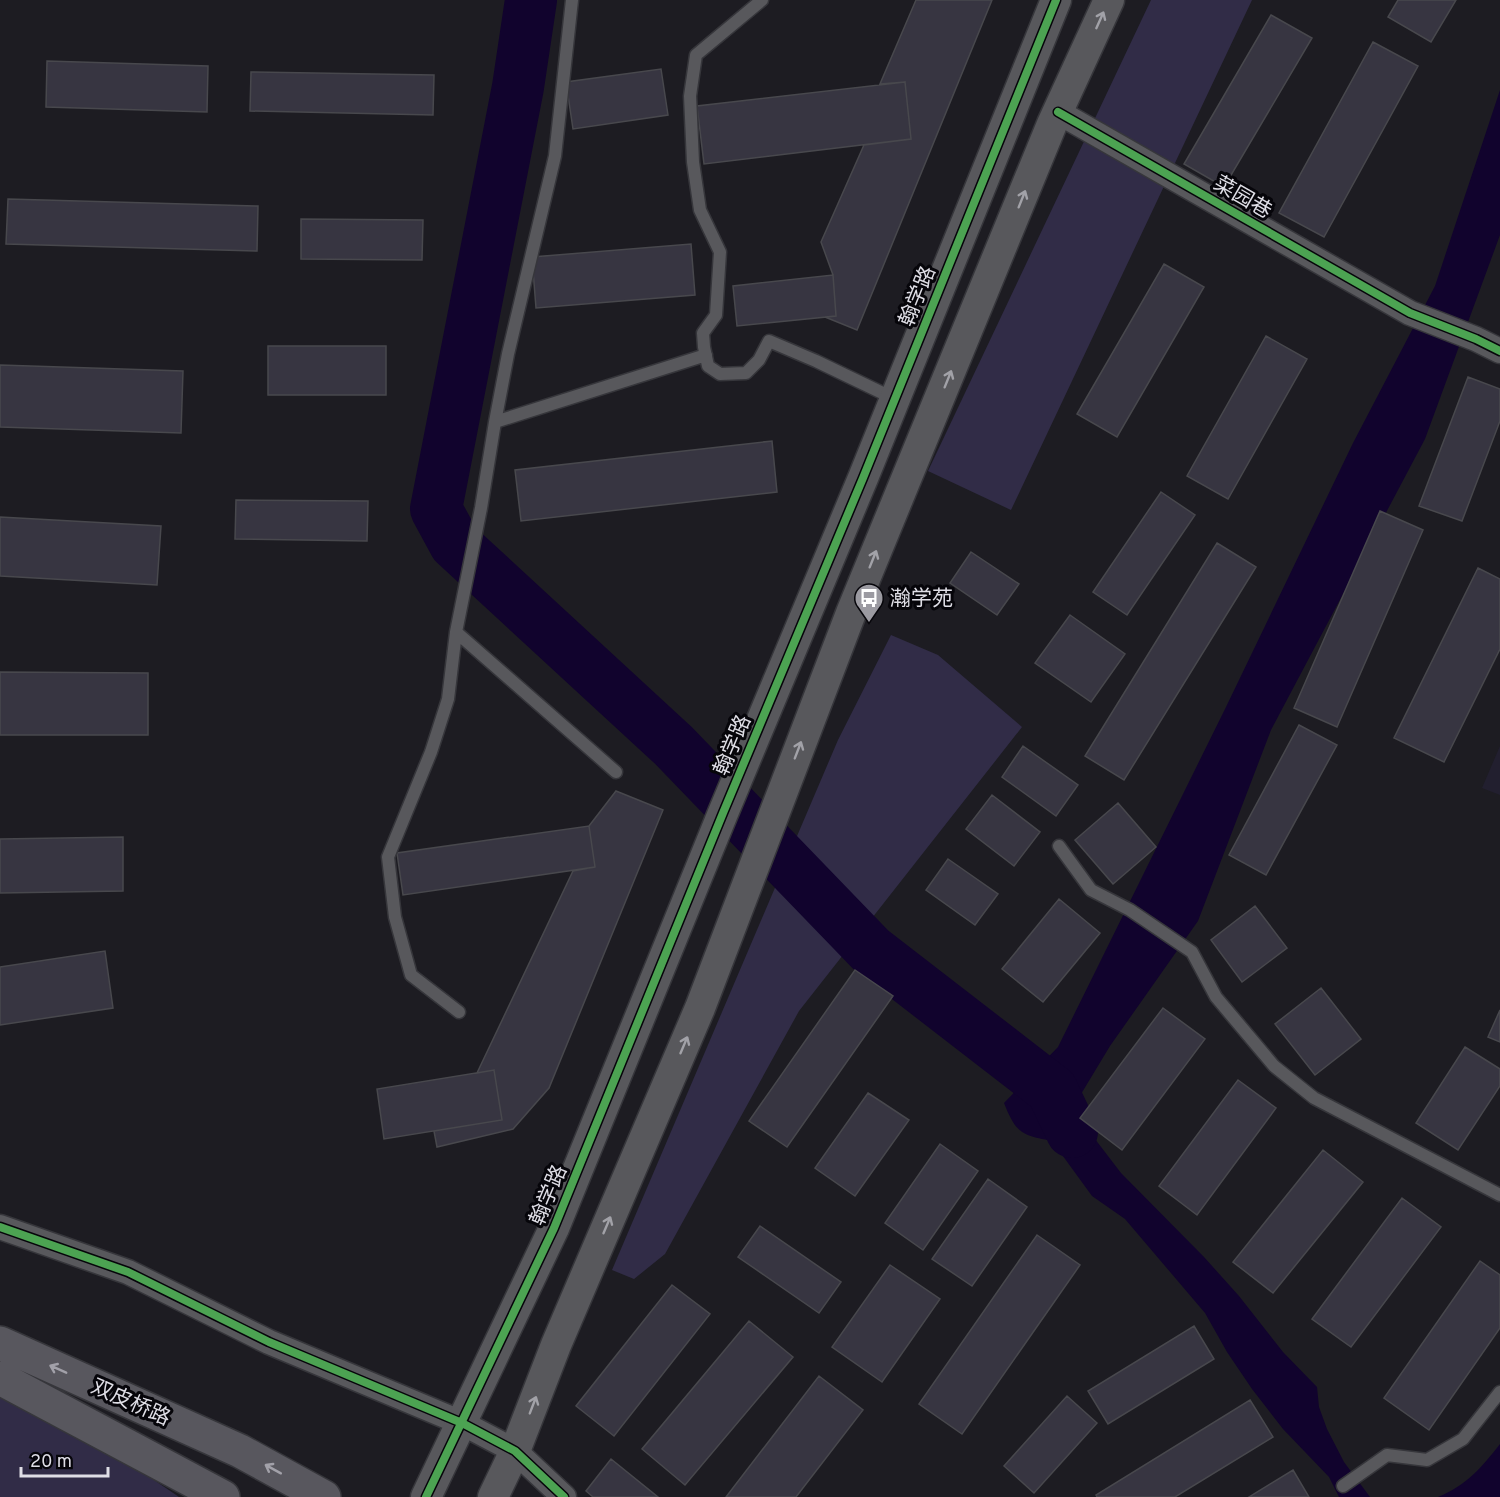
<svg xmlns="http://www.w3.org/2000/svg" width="1500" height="1497" font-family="Overpass,'Noto Sans SC',sans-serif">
  <rect width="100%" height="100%" fill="#1d1c22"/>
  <path fill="#221f2f" d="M1500,746V795L1482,788Z"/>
  <path fill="#312c47" d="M1151,0H1252L1011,510L928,471Z
    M891,635L938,655L1022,727L799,1011L665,1254L634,1279L612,1270L838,740Z
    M0,1392L104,1446L179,1497H0Z"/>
  <path fill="#11032d" d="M1500,90V235L1425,439L1271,730L1198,921L1110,1046L1072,1109L1121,1173L1204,1257L1239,1296L1283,1352L1317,1387L1319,1407L1327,1429L1344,1462L1370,1497H1339L1329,1477L1283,1429L1252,1389L1227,1352L1205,1313L1125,1219L1092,1196L1052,1141C1021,1135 1016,1133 1004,1103L1058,1047L1226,707L1353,443L1435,286Z
    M1500,1444V1497H1438C1467,1485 1481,1468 1500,1444Z"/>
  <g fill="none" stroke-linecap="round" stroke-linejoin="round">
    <path stroke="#11032d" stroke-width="52" d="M531,0L518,87L436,509L455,544L673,745L871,950L1052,1090L1072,1132"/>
  </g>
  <path fill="#373541" stroke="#48484d" stroke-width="1.5" d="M916,0H992L857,330L825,317L836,316L833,275L821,242L864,145L911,139L905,82L880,84Z
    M1398,0H1456L1431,42L1388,17Z
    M1271,15L1312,38L1224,187L1184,164Z
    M1373,42L1418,66L1324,237L1279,213Z
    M47,61L208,66L207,112L46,107Z
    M661,69L668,115L573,129L566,82Z
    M251,72L434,75L433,115L250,111Z
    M905,82L911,139L704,164L697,106Z
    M8,199L258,206L257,251L6,244Z
    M301,219L423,220L422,260L301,259Z
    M691,244L695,295L536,308L532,257Z
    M1164,264L1204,287L1117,437L1077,414Z
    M833,275L836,316L737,326L733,286Z
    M1266,336L1307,359L1228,499L1187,476Z
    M268,346H386V395H268Z
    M0,365L183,371L181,433L0,427Z
    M1468,377L1500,389V421L1462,521L1419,506Z
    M772,441L777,492L521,521L515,470Z
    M1161,492L1195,515L1127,615L1093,592Z
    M236,500L368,501L367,541L235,539Z
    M1380,511L1423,530L1337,727L1294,708Z
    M0,517L161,526L157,585L0,576Z
    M1217,543L1256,567L1124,780L1085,756Z
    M971,552L1019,584L997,615L950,583Z
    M1478,568L1500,579V649L1444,762L1394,738Z
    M1070,615L1125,654L1091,702L1035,663Z
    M0,672L148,673V735H0Z
    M1299,725L1337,745L1266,875L1229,855Z
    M1023,746L1078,785L1056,816L1002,777Z
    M616,791L663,810L549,1088L513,1129L437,1147L434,1131L502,1120L494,1070L477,1073L573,871L595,867L589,826Z
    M992,795L1040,832L1014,866L966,829Z
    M1118,803L1156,847L1113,884L1075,840Z
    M589,826L595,867L403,895L397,853Z
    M123,837V891L0,893V839Z
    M948,859L998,894L975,925L926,890Z
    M1059,899L1100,933L1043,1002L1002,969Z
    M1255,906L1287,948L1242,982L1211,940Z
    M105,951L113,1008L0,1025V967Z
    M855,970L893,996L787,1147L749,1121Z
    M1321,988L1361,1039L1315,1075L1275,1024Z
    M1163,1008L1205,1039L1122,1150L1080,1118Z
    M1500,1010V1042L1488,1037Z
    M1465,1047L1500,1069V1086L1458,1150L1416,1123Z
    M494,1070L502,1120L384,1139L377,1089Z
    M1238,1080L1276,1108L1197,1215L1159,1186Z
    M868,1093L909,1120L855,1196L815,1168Z
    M940,1144L978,1171L923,1250L885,1223Z
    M1323,1150L1363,1182L1273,1293L1233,1262Z
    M988,1179L1027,1207L972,1286L932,1259Z
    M1402,1198L1441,1227L1351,1347L1312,1319Z
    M760,1226L841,1282L819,1313L738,1257Z
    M1037,1235L1080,1265L962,1434L919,1404Z
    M1480,1261L1500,1275V1328L1429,1430L1384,1398Z
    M890,1265L940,1299L882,1382L832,1347Z
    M672,1285L710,1314L614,1436L576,1406Z
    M749,1321L793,1357L685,1485L642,1449Z
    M1194,1326L1214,1359L1108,1424L1088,1391Z
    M819,1376L863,1410L796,1497H726Z
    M1067,1396L1097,1423L1034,1493L1004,1466Z
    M1250,1400L1273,1437L1175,1497H1097L1096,1495Z
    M611,1459L658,1497H593L586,1491Z
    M1293,1470L1309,1497H1249Z"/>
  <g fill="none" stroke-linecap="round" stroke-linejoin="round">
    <g stroke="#36363b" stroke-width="15">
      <path id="service" d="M572,0L555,156L508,354L495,422L706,355
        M762,0L696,55L690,96L693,162L700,210L720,252L716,315L703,333L704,347L708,366L720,374L746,373L759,360L769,341L816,361L895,399
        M495,422L481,508L456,632L616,772
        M456,632L448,699L431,752L388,857L395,917L411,975L459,1012
        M1059,846L1091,890L1130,910L1192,952L1216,997L1274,1066L1314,1098L1500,1195
        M1343,1486L1387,1455L1427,1460L1463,1439L1500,1392"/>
    </g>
    <g stroke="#36363b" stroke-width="27">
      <path id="minor" d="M1058,112L1410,313L1476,339L1500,351
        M0,1227L128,1272L269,1342L462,1423L515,1451L564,1497"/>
    </g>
    <g stroke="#36363b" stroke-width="33">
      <path id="tertiary" d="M426,1497L554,1228L723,813L863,478L1056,0
        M493,1497L515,1451L556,1345L700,1008L851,613L1052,124L1109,0"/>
    </g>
    <g stroke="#36363b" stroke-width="36">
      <path id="primary" d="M0,1343L240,1451L324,1497
        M0,1378L223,1497"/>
    </g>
    <use href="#service" stroke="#58585c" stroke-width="12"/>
    <use href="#minor" stroke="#58585c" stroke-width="24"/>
    <use href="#tertiary" stroke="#58585c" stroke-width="30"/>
    <use href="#primary" stroke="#58575e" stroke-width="33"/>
    <g stroke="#06050a" stroke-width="11">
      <path id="cycleway" d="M1058,112L1410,313L1476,339L1500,351
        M0,1227L128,1272L269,1342L462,1423L515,1451L564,1497
        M426,1497L554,1228L723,813L863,478L1056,0"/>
    </g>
    <use href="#cycleway" stroke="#4ca352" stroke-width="8"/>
  </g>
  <defs><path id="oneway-shaft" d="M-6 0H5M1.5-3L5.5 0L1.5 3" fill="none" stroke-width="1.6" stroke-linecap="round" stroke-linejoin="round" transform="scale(1.5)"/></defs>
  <g stroke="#a2a2a8">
    <use href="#oneway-shaft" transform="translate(1100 20) rotate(-66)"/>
    <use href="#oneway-shaft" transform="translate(1022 199) rotate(-68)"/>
    <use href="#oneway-shaft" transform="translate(948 379) rotate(-68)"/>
    <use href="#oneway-shaft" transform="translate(873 559) rotate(-68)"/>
    <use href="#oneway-shaft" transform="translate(798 750) rotate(-69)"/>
    <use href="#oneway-shaft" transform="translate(684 1045) rotate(-67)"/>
    <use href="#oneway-shaft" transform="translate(607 1225) rotate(-67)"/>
    <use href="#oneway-shaft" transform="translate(533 1405) rotate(-69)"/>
  </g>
  <g stroke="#a2a1a9">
    <use href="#oneway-shaft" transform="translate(58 1369) rotate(-156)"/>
    <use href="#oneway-shaft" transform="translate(273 1469) rotate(-151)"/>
  </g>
  <defs>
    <g id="bus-pin" transform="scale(1.5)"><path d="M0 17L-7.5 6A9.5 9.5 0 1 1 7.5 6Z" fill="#9b9aa1" stroke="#06050a"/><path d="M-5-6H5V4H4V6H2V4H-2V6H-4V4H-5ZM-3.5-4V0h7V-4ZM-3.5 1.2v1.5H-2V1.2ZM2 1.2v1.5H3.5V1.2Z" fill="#fff"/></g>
  </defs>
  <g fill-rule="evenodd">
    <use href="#bus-pin" x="869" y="598"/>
  </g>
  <g text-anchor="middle" stroke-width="6" stroke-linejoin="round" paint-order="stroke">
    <g font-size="21" fill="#dfdee6" stroke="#06050a">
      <text transform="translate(1243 197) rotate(30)" y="7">菜园巷</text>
      <text transform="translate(917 296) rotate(-68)" y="7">翰学路</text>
      <text transform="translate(732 745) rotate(-67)" y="7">翰学路</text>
      <text transform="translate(548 1195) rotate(-67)" y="7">翰学路</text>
      <text transform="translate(131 1402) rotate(24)" y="7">双皮桥路</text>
    </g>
    <g font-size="21" fill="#dfdee6" stroke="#06050a" text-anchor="start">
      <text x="890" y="605">瀚学苑</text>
    </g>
  </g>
  <path d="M21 1467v9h87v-9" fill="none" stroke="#dfdee6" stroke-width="3"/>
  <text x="30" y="1467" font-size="18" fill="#dfdee6" stroke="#06050a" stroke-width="4.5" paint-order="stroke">20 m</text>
</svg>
